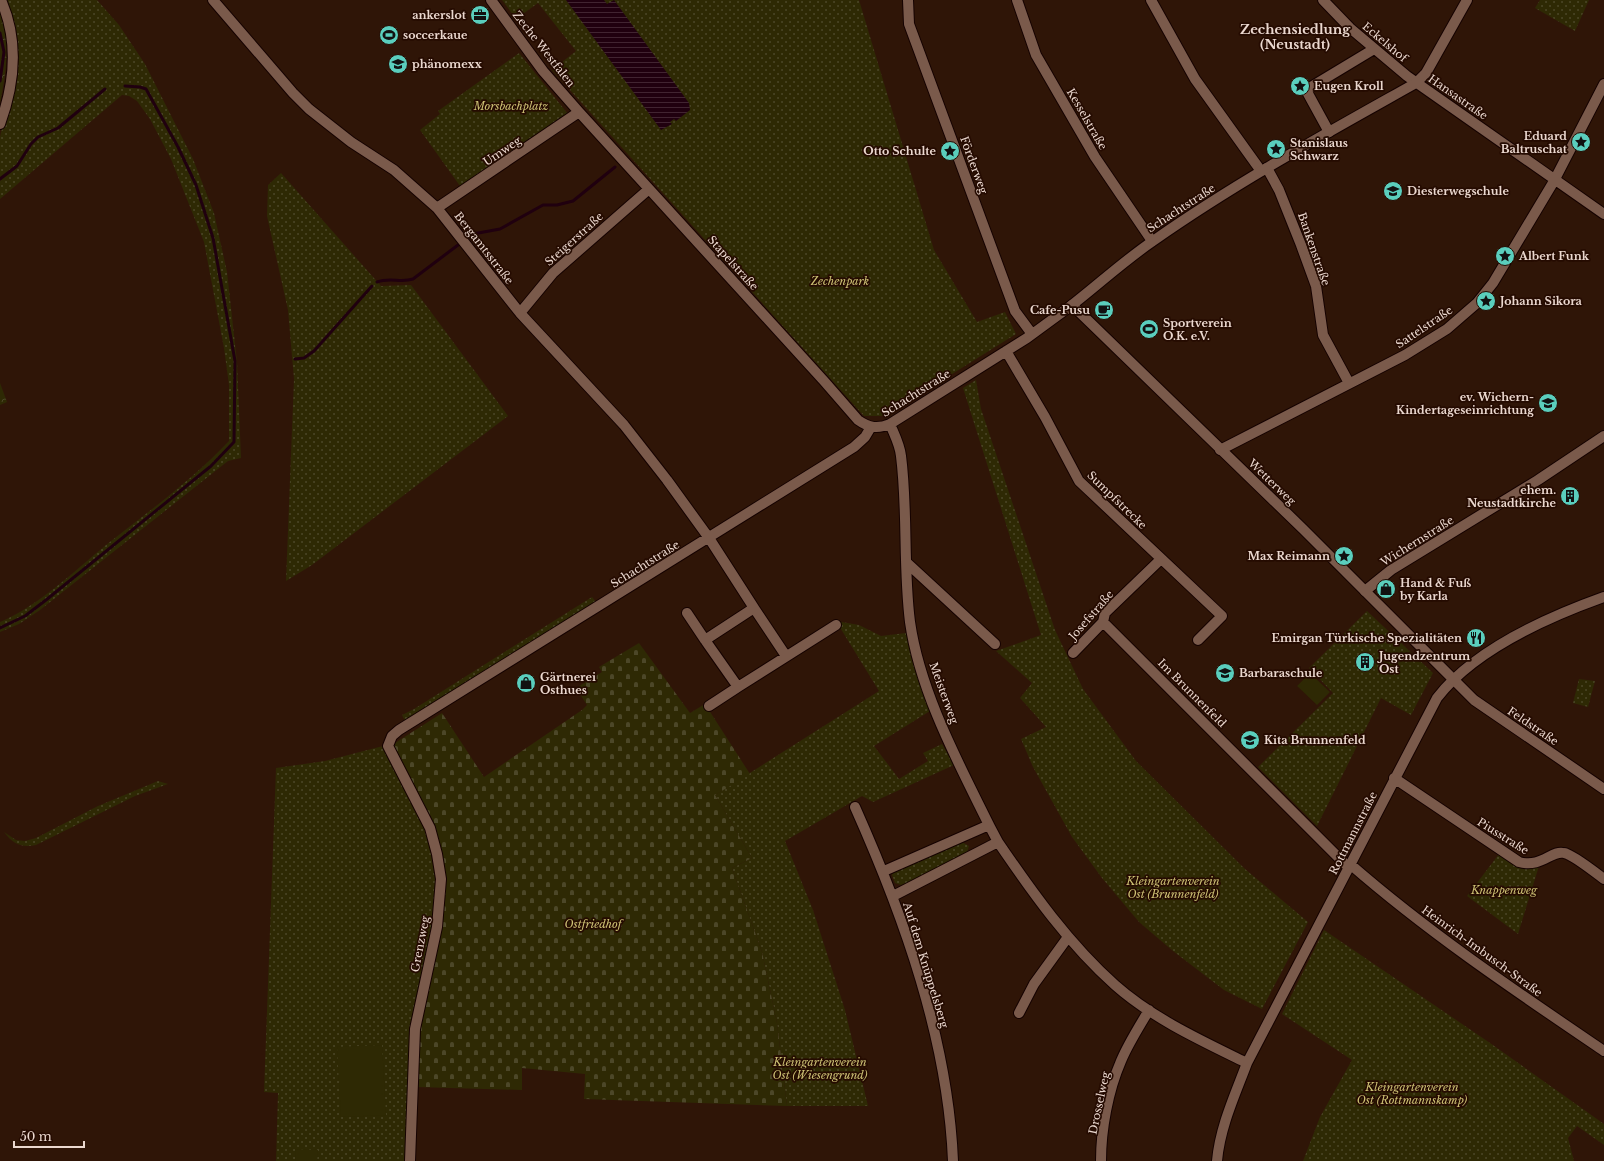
<svg xmlns="http://www.w3.org/2000/svg" width="1604" height="1161" font-family="'Libre Baskerville',serif">
  <defs>
    <pattern id="green-dots" width="8" height="8" patternUnits="userSpaceOnUse"><rect width="8" height="8" fill="#2e2904"/><path d="M2 2h.1M6 6h.1" fill="none" stroke="#4c4728" stroke-width="1.8" stroke-linecap="round"/></pattern>
    <pattern id="forest-crowns" width="20" height="18" patternUnits="userSpaceOnUse"><rect width="20" height="18" fill="#2e2904"/><path d="M2 6a3 3 0 1 1 6 0M12 15a3 3 0 1 1 6 0" fill="none" stroke="#4c4728"/></pattern>
    <pattern id="cemetery-stones" width="16" height="16" patternUnits="userSpaceOnUse"><rect width="16" height="16" fill="#2e2904"/><path d="M2 7V4a2 2 0 0 1 4 0v3zM10 15v-3a2 2 0 0 1 4 0v3z" fill="#4c4728"/></pattern>
    <pattern id="water-rules" width="6" height="5" patternUnits="userSpaceOnUse"><rect width="6" height="5" fill="#20000f"/><path d="M0 2.5h6" fill="none" stroke="#412431"/></pattern>
  </defs>
  <rect width="100%" height="100%" fill="#2f1507"/>
  <path fill="url(#green-dots)" d="M6,0H97L119,25L145,64L193,159L214,213L227,272L237,362L241,458L228,461L40,610L19,624L0,632V622C40,605 73,572 106,545C148,512 192,480 229,441V385L224,348L204,242L171,159L150,119L137,101L129,96L122,95L0,199C0,180 0,155 0,137C2,124 9,112 13,99C23,65 18,33 6,0Z
    M502,0H859L934,250L977,322L1005,312L1016,334L885,416H864L552,70L576,51L538,3L516,19Z
    M1540,0H1589L1575,31L1535,8Z
    M519,53L568,114L460,186L420,130L440,114L438,111Z
    M281,173L381,286L411,285L508,416L312,565L286,581L294,379L288,310L267,216L268,185Z
    M976,380L981,409L1055,630L1083,689L1136,761L1245,869L1308,922L1262,1009L1224,990L1173,951L1139,922L1102,878L1072,837L1033,767L1021,739L1046,727L1020,698L1032,683L996,651L1041,635L963,388Z
    M592,597L596,602L405,721L402,715L414,709Z
    M1367,611L1433,673L1411,715L1381,698L1317,826L1258,767L1333,693L1309,668Z
    M836,621L859,625L881,636L906,633L930,711L874,746L899,779L928,761L923,753L942,744L954,765L873,802L862,796L785,841L813,910L845,1010L868,1106H787L777,1023L762,952L732,868L752,858L715,795L879,691Z
    M1579,679L1595,681L1588,707L1573,703Z
    M383,746L420,814L431,842L437,879L434,918L426,959L406,1161H276L278,1093L264,1092L276,768L325,761Z
    M158,781L168,784L135,796L36,845C21,848 13,844 4,832L16,840L25,841L36,838L98,806Z
    M962,842L969,846L967,853L905,884L901,885L895,883L892,875L893,872Z
    M1499,854L1539,866L1518,934L1467,896Z
    M1324,930L1490,1043L1604,1124V1145L1577,1126L1568,1138L1574,1161H1303L1320,1117L1352,1060L1282,1014Z"/>
  <path fill="url(#forest-crowns)" d="M0,12C11,41 6,74 0,103Z
    M0,383L7,402L0,405Z"/>
  <path fill="url(#cemetery-stones)" d="M639,643L690,713L705,704L750,774L715,795L752,858L732,868L762,952L777,1023L787,1106L584,1099L585,1074L522,1068V1090L416,1087V1051L445,878L393,748L395,743L442,713L484,777L582,710L587,705L576,688L602,672L599,667Z"/>
  <path fill="#2e2904" d="M1310,673L1330,692L1317,705L1297,686Z
    M382,1045L386,1115L341,1117L337,1047Z
    M296,1149L318,1150L317,1161H295Z"/>
  <path fill="url(#water-rules)" d="M566,0H604L607,4L614,0L689,103L690,110L676,121L674,119L670,122L672,124L661,130Z"/>
  <g fill="none" stroke-linecap="round" stroke-linejoin="round">
    <path stroke="#20000f" stroke-width="3" d="M0,33L4,52L0,81
      M0,179L17,166L31,144L38,137L58,128L105,89
      M468,237L473,234L500,229L543,205H557L573,201L615,167
      M377,282C390,277 401,283 413,279L458,245
      M295,359L304,358L314,351L372,286
      M0,628L25,616L46,600L211,466L234,442L235,361L213,238L196,185L178,147L146,89L140,87L125,86"/>
    <g stroke="#150200" stroke-width="12">
      <path id="minor" d="M213,0L293,93L309,109L351,142L394,170L437,208L520,313L624,425L667,480L709,538L754,608L705,640L738,687L836,625
        M491,0L543,71L579,112L824,381L858,420C869,428 878,429 890,424L1027,338L1072,305
        M908,0L909,24L1015,311L1032,334
        M1017,0L1036,55L1095,157L1152,241
        M1151,0L1195,79L1261,171
        M1323,0L1350,28L1407,76L1604,214
        M0,124C15,83 19,41 1,0
        M1329,132L1306,90L1374,49
        M1267,168L1279,190L1301,245L1316,286L1323,335L1349,383
        M437,208L579,112
        M520,313L553,273L649,189
        M1006,351L1045,417L1079,481L1222,616L1198,640
        M890,424C894,434 900,445 901,456C908,511 903,567 910,622C920,692 958,762 989,825
        M1220,450L1405,355L1447,329L1477,303L1493,283L1554,181L1604,84
        M906,562L995,644
        M1365,591L1391,570L1538,480L1604,436
        M754,608L786,656
        M687,613L705,640
        M1103,622L1349,868
        M1073,653L1103,622L1105,613L1160,560
        M709,706L738,687
        M1394,778L1519,862C1542,868 1551,850 1564,853C1572,854 1596,873 1604,879
        M855,807C904,917 948,1039 953,1161
        M998,842C1032,892 1069,944 1115,985C1152,1018 1202,1041 1247,1063
        M1350,864C1429,933 1517,992 1604,1051
        M884,871L989,825L998,842L893,896
        M1019,1013L1034,984L1068,937
        M410,1161L415,1029L437,927L441,879L437,854L430,828L388,746L392,736L399,730L854,447L865,437L871,427
        M1101,1161C1101,1129 1108,1091 1121,1061C1128,1044 1139,1027 1149,1010
        M1217,1161C1220,1127 1235,1095 1247,1063L1437,698C1474,650 1548,617 1604,597"/>
    </g>
    <g stroke="#150200" stroke-width="12">
      <path id="tertiary" d="M1467,0L1426,73L1416,83C1327,133 1237,182 1153,241C1125,260 1099,284 1072,305L1303,529L1474,700L1604,789"/>
    </g>
    <use href="#minor" stroke="#7a5a4b" stroke-width="10"/>
    <use href="#tertiary" stroke="#7a5a4b" stroke-width="10"/>
  </g>
  <defs>
    <g id="office-disc" transform="scale(1)"><circle r="9.5" fill="#5acebd" stroke="#250b01"/><path d="M-6-3h4V-5.5h4V-3h4V5H-6ZM-1-4.5V-3h2v-1.5ZM-6 0V1H6V0Z" fill="#111"/></g>
    <g id="stadium-disc" transform="scale(1)"><circle r="9.5" fill="#5acebd" stroke="#250b01"/><path d="M0-5a6.5 5 0 1 0 0 10a6.5 5 0 1 0 0-10ZM-3.5-1.8h7v3.6h-7Z" fill="#111"/></g>
    <g id="school-disc" transform="scale(1)"><circle r="9.5" fill="#5acebd" stroke="#250b01"/><path d="M0-5L7-2L0 1L-7-2ZM-4 1L0 2.5L4 1V4Q0 6-4 4Z" fill="#111"/></g>
    <g id="sight-disc" transform="scale(1)"><circle r="9.5" fill="#5acebd" stroke="#250b01"/><path d="M0-6L1.8-2.2L6-1.7L2.9 1.2L3.7 5.4L0 3.3L-3.7 5.4L-2.9 1.2L-6-1.7L-1.8-2.2Z" fill="#111"/></g>
    <g id="cafe-disc" transform="scale(1)"><circle r="9.5" fill="#5acebd" stroke="#250b01"/><path d="M-5.5-4.5H6V0H3Q3 3.5 0 3.5H-2.5Q-5.5 3.5-5.5 0ZM3-3.2v2h1.7v-2ZM-6 4.5H4V6H-6Z" fill="#111"/></g>
    <g id="building-disc" transform="scale(1)"><circle r="9.5" fill="#5acebd" stroke="#250b01"/><path d="M-4-6H4V6H1V3H-1V6H-4ZM-2.5-4.3h1.7v1.8h-1.7ZM.8-4.3h1.7v1.8H.8ZM-2.5-1h1.7V.8h-1.7ZM.8-1h1.7V.8H.8Z" fill="#111"/></g>
    <g id="shop-disc" transform="scale(1)"><circle r="9.5" fill="#5acebd" stroke="#250b01"/><path d="M-5-2.5h2.3a2.7 3.5 0 0 1 5.4 0H5L5.5 6h-11ZM-1.5-2.5h3a1.5 2.3 0 0 0-3 0Z" fill="#111"/></g>
    <g id="restaurant-disc" transform="scale(1)"><circle r="9.5" fill="#5acebd" stroke="#250b01"/><path d="M-5-6h1v4h1v-4h1v4h1v-4h1v5L-1.5 .5V6h-2V.5L-5-1ZM5-6V6H3V1.5H1.5Q1.5-4 5-6Z" fill="#111"/></g>
  </defs>
  <g fill-rule="evenodd">
    <use href="#office-disc" x="480" y="15"/>
    <use href="#stadium-disc" x="389" y="35"/>
    <use href="#school-disc" x="398" y="64"/>
    <use href="#sight-disc" x="1300" y="86"/>
    <use href="#sight-disc" x="1581" y="142"/>
    <use href="#sight-disc" x="1276" y="149"/>
    <use href="#sight-disc" x="950" y="151"/>
    <use href="#school-disc" x="1393" y="191"/>
    <use href="#sight-disc" x="1505" y="256"/>
    <use href="#sight-disc" x="1486" y="301"/>
    <use href="#cafe-disc" x="1104" y="310"/>
    <use href="#stadium-disc" x="1149" y="329"/>
    <use href="#school-disc" x="1548" y="403"/>
    <use href="#building-disc" x="1570" y="496"/>
    <use href="#sight-disc" x="1344" y="556"/>
    <use href="#shop-disc" x="1386" y="589"/>
    <use href="#restaurant-disc" x="1476" y="638"/>
    <use href="#building-disc" x="1365" y="662"/>
    <use href="#school-disc" x="1225" y="673"/>
    <use href="#shop-disc" x="526" y="683"/>
    <use href="#school-disc" x="1250" y="740"/>
  </g>
  <g text-anchor="middle" stroke-width="3.5" stroke-linejoin="round" paint-order="stroke">
    <g font-size="11" font-weight="bold" fill="#ebd8cf" stroke="#250b01" text-anchor="start">
      <text x="466" y="19" text-anchor="end">ankerslot</text>
      <text x="403" y="39">soccerkaue</text>
      <text x="412" y="68">phänomexx</text>
      <text x="1314" y="90">Eugen Kroll</text>
      <text x="1567" y="140" text-anchor="end">Eduard<tspan x="1567" dy="13">Baltruschat</tspan></text>
      <text x="1290" y="147">Stanislaus<tspan x="1290" dy="13">Schwarz</tspan></text>
      <text x="936" y="155" text-anchor="end">Otto Schulte</text>
      <text x="1407" y="195">Diesterwegschule</text>
      <text x="1519" y="260">Albert Funk</text>
      <text x="1500" y="305">Johann Sikora</text>
      <text x="1090" y="314" text-anchor="end">Cafe-Pusu</text>
      <text x="1163" y="327">Sportverein<tspan x="1163" dy="13">O.K. e.V.</tspan></text>
      <text x="1534" y="401" text-anchor="end">ev. Wichern-<tspan x="1534" dy="13">Kindertageseinrichtung</tspan></text>
      <text x="1556" y="494" text-anchor="end">ehem.<tspan x="1556" dy="13">Neustadtkirche</tspan></text>
      <text x="1330" y="560" text-anchor="end">Max Reimann</text>
      <text x="1400" y="587">Hand &amp; Fuß<tspan x="1400" dy="13">by Karla</tspan></text>
      <text x="1462" y="642" text-anchor="end">Emirgan Türkische Spezialitäten</text>
      <text x="1379" y="660">Jugendzentrum<tspan x="1379" dy="13">Ost</tspan></text>
      <text x="1239" y="677">Barbaraschule</text>
      <text x="540" y="681">Gärtnerei<tspan x="540" dy="13">Osthues</tspan></text>
      <text x="1264" y="744">Kita Brunnenfeld</text>
    </g>
    <g font-size="11" fill="#ebd8cf" stroke="#250b01">
      <text transform="translate(1385 42) rotate(40)" y="4">Eckelshof</text>
      <text transform="translate(544 49) rotate(52)" y="4">Zeche Westfalen</text>
      <text transform="translate(1458 97) rotate(35)" y="4">Hansastraße</text>
      <text transform="translate(1087 119) rotate(60)" y="4">Kesselstraße</text>
      <text transform="translate(502 151) rotate(-34)" y="4">Umweg</text>
      <text transform="translate(974 165) rotate(70)" y="4">Förderweg</text>
      <text transform="translate(1181 208) rotate(-33)" y="4">Schachtstraße</text>
      <text transform="translate(574 239) rotate(-42)" y="4">Steigerstraße</text>
      <text transform="translate(484 248) rotate(52)" y="4">Bergamtsstraße</text>
      <text transform="translate(1314 249) rotate(71)" y="4">Bankenstraße</text>
      <text transform="translate(733 263) rotate(48)" y="4">Stapelstraße</text>
      <text transform="translate(1424 327) rotate(-34)" y="4">Sattelstraße</text>
      <text transform="translate(916 393) rotate(-32)" y="4">Schachtstraße</text>
      <text transform="translate(1272 482) rotate(44)" y="4">Wetterweg</text>
      <text transform="translate(1117 500) rotate(44)" y="4">Sumpfstrecke</text>
      <text transform="translate(1417 541) rotate(-32)" y="4">Wichernstraße</text>
      <text transform="translate(645 564) rotate(-32)" y="4">Schachtstraße</text>
      <text transform="translate(1091 615) rotate(-49)" y="4">Josefstraße</text>
      <text transform="translate(944 693) rotate(70)" y="4">Meisterweg</text>
      <text transform="translate(1192 693) rotate(45)" y="4">Im Brunnenfeld</text>
      <text transform="translate(1533 726) rotate(34)" y="4">Feldstraße</text>
      <text transform="translate(1353 833) rotate(-63)" y="4">Rottmannstraße</text>
      <text transform="translate(1503 836) rotate(32)" y="4">Piusstraße</text>
      <text transform="translate(420 944) rotate(-79)" y="4">Grenzweg</text>
      <text transform="translate(1482 951) rotate(36)" y="4">Heinrich-Imbusch-Straße</text>
      <text transform="translate(926 965) rotate(73)" y="4">Auf dem Knüppelsberg</text>
      <text transform="translate(1099 1103) rotate(-78)" y="4">Drosselweg</text>
    </g>
    <g font-size="11" font-style="italic" fill="#cdc174" stroke="#250b01">
      <text x="511" y="110">Morsbachplatz</text>
      <text x="840" y="285">Zechenpark</text>
      <text x="1173" y="885">Kleingartenverein<tspan x="1173" dy="13">Ost (Brunnenfeld)</tspan></text>
      <text x="1504" y="894">Knappenweg</text>
      <text x="593" y="928">Ostfriedhof</text>
      <text x="820" y="1066">Kleingartenverein<tspan x="820" dy="13">Ost (Wiesengrund)</tspan></text>
      <text x="1412" y="1091">Kleingartenverein<tspan x="1412" dy="13">Ost (Rottmannskamp)</tspan></text>
    </g>
    <g font-size="13" font-weight="bold" fill="#ebd8cf" stroke="#250b01">
      <text x="1295" y="34">Zechensiedlung<tspan x="1295" dy="15">(Neustadt)</tspan></text>
    </g>
  </g>
  <path d="M14 1141v6h70v-6" fill="none" stroke="#ebd8cf" stroke-width="2"/>
  <text x="20" y="1141" font-size="12" fill="#ebd8cf" stroke="#250b01" stroke-width="3" paint-order="stroke">50 m</text>
</svg>
